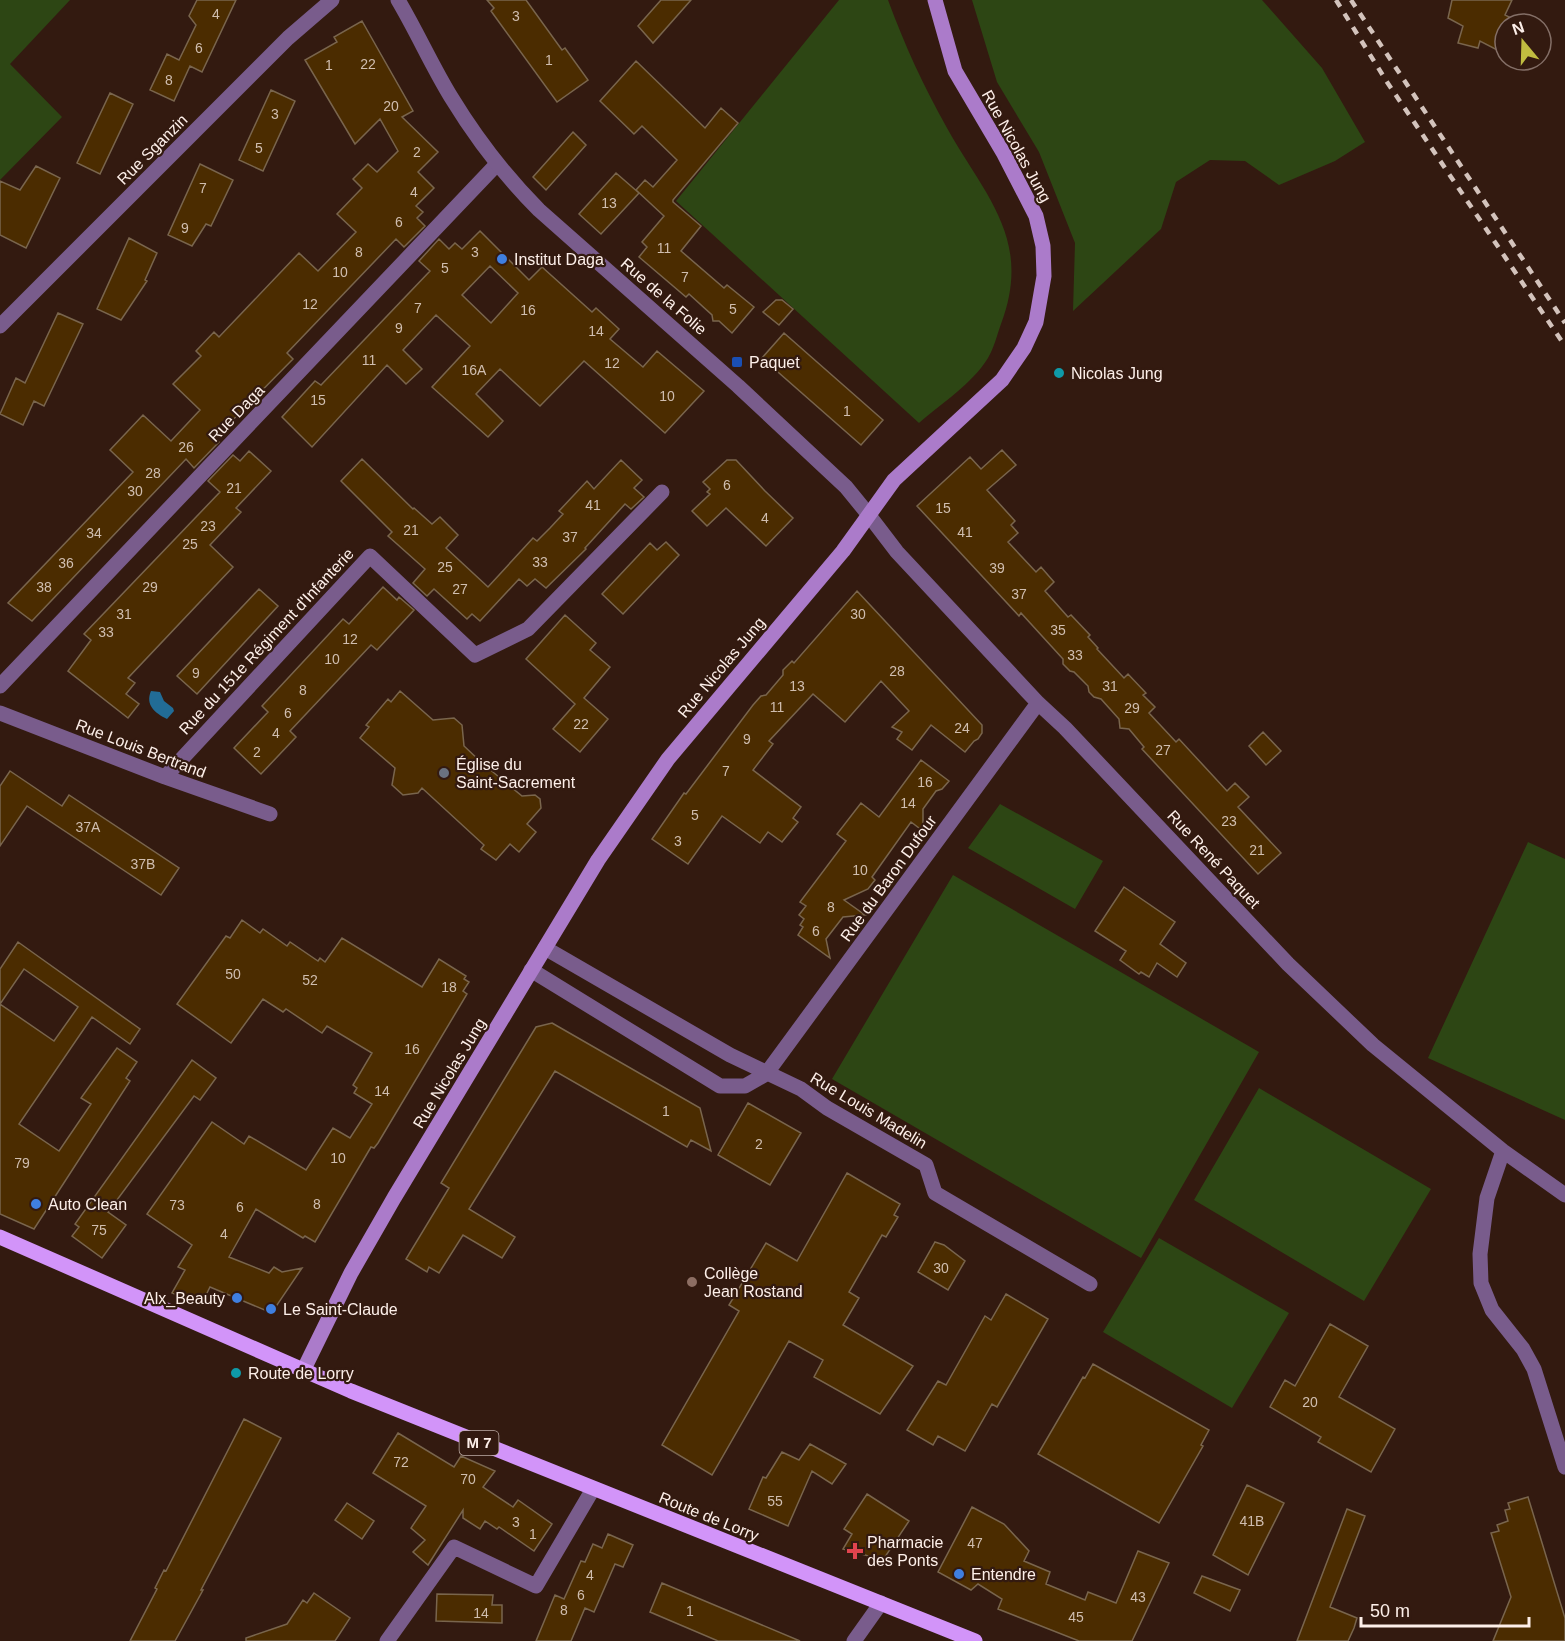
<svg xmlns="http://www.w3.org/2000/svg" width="1565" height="1641" font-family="Helvetica,sans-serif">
  <rect width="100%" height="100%" fill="#331a10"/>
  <path fill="#2d4614" d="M0,0H70L10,64L62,117L0,180Z
    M839,0H888C905,46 923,85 947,128C985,196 1033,239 1001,324C997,335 994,348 988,358C972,384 942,403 919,423L676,201Z
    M972,0H1262L1322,68L1365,142L1335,161L1279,185L1245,161L1210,160L1176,182L1161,229L1073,311L1075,243L1039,152L997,82Z
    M1000,804L1103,861L1075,909L968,848Z
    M1528,842L1565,859V1120L1428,1058Z
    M953,875L1259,1052L1141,1258L832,1079Z
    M1259,1088L1431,1189L1364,1301L1194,1200Z
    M1159,1238L1289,1313L1232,1408L1103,1332Z"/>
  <path fill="#226c96" d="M151,691L160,692L164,701L173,708L174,711L167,719C155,713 145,705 151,691Z"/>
  <path fill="#4b2c00" stroke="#79654d" stroke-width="1.5" fill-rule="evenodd" d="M197,0H236L202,72L190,66L174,101L150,90L167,54L179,60L196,25L189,16Z
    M487,0H526L562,50L565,48L588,80L557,102L491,11L494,8Z
    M661,0H691L653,43L638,26Z
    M1452,0H1512L1505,15L1515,20L1513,24H1505V54L1480,41L1478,48L1458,43L1463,26L1448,18Z
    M362,21L413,111L402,117L438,152L418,172L434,188L416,206L423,212L417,218L425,226L404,247L396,239L287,353L293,359L215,438L219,442L194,468L186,459L32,621L8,603L133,472L110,450L143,415L171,441L200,410L173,384L201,356L196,351L214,332L219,337L299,253L318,271L356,232L337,214L362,188L353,179L368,164L377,172L398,151L380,119L355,144L305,60L337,42L334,37Z
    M636,61L705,128L721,108L738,123L673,200V202L701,226L681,251L724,288L727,285L754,307L732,333L719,321H713L712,315L689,294L686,297L639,257L647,247L642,242L664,216L636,190L645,180L653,187L677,160L642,126L634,134L600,101Z
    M271,90L295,101L263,171L239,160Z
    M110,93L133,104L100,174L77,163Z
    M573,132L586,145L546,190L533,177Z
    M200,164L233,180L211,226L206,224L192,246L168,235Z
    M36,166L60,178L26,248L0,235V181L20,190Z
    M616,173L639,193L601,234L579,214Z
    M480,231L529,280L542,267L592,312L596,308L619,329L610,339L643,367L657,351L704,391L665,433L584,361L540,406L500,369L476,394L503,421L488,437L432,387L470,346L436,315L403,350L422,369L406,384L387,365L312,447L282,417L315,381L321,385L430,271L419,261L439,239L449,249L455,243L462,249ZM490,266L518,293L491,323L462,295Z
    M129,238L157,253L145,280L147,281L121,320L97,309Z
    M776,300H782L793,309L779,325L763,312Z
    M58,313L83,324L44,406L34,401L23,425L0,414L16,378L25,383Z
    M784,333L883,420L861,445L762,358Z
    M1002,450L1016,465L987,490L1015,521L1011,525L1018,533L1008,542L1036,572L1041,567L1054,582L1045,591L1068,617L1071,615L1090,635L1088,637L1098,648L1097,649L1124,678L1128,674L1146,693L1143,695L1155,707L1149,713L1176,742L1179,739L1227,791L1235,783L1249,797L1238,807L1281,853L1258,874L1142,749L1144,747L1129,729L1120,728L1119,719L1101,699L1094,697L1089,692L1088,686L1074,672L1070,671L1063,664V659L1021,613L1019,616L917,506L970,457L981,469Z
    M249,451L271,471L236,508L241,512L210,545L233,567L128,678L135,683L126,694L139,704L128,718L68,671L91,640L84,634L220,492L208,481L233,455L240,461Z
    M362,459L413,509L414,508L432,524L440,517L458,535L446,548L488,587L533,538L537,541L550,528L563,514L559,511L587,481L594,489L621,460L642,480L634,488L644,497L631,509L625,504L585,548L586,549L546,588L535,579L527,586L519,579L480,621L472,614L467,619L434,589L427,596L413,583L425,569L388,536L392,532L341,481Z
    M727,460H736L765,491L793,518L766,546L726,508L707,526L692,511L710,494L707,492L710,489L703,482Z
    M666,542L679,555L623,614L602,594L650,543L657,550Z
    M383,587L397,600L399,597L414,610L377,650L371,645L323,696L290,731L296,737L261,774L234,748L268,712L262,706L343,619L349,624Z
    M259,589L278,606L197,694L177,676Z
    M857,591L982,725V733L978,739L974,741L965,752L931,725L912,750L897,739L902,732L892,727L909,711L881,681L845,722L813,694L769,741L773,744L753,770L801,807L793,818L798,822L782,842L768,832L760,843L722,816L688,864L652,839L684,793L686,794L753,705L761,696L766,695L783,675V670L792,661L794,663Z
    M565,615L596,643L590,650L610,667L584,698L608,719L580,752L553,729L575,704L526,659Z
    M400,691L433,720L454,718L462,725L464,746L482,763L522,796L535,795L540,799L541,808L527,824L536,832L519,852L510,844L496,860L481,849L484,845L422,788L418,793L403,795L392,785L395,768L360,738L369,727L366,725L388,699L391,702Z
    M1263,732L1281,751L1266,765L1249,746Z
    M921,760L949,781L942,789L936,791L923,809V831L911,822L872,877L875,880L868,889L844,900L865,915L843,917L826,939L830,958L798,935L803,927L800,925L804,919L799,915L806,906L800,902L846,841L837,834L861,803L879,817Z
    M10,771L62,806L69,795L179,868L161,895L27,806L0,846V786Z
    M1124,887L1175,922L1160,944L1186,963L1177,977L1157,963L1149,977L1141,972L1139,974L1120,960L1126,951L1095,931Z
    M242,920L260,933L263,929L287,946L290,942L318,961L320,958L325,962L342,938L422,987L439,959L466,976L464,979L469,982L463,991L467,994L378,1143L374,1148L371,1147L315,1242L305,1236L303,1238L256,1209L229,1257L269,1273L274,1267L282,1272L302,1268L275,1308L267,1311L210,1287L201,1305L172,1293L185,1270L178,1267L192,1245L147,1214L212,1122L244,1144L249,1136L306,1170L333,1128L350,1138L372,1104L354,1093L357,1088L353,1085L372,1053L327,1026L322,1033L286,1009L283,1012L263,999L231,1043L177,1004L226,936L230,938Z
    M18,942L140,1029L130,1044L92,1017L19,1124L59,1151L91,1104L81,1098L117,1048L137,1062L126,1078L130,1081L34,1229L0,1214V969ZM24,969L78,1007L54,1041L0,1004Z
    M552,1023L700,1108L711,1151L691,1140L687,1147L555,1071L469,1209L515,1237L502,1258L463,1235L439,1273L429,1267L427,1272L406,1259L449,1188L441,1183L536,1027Z
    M192,1060L216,1078L200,1100L194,1096L108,1212L126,1225L102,1258L72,1236L79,1227L75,1224Z
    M748,1103L801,1133L770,1185L718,1155Z
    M847,1173L900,1204L894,1215L898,1217L886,1237L882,1235L849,1292L859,1298L843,1325L913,1366L880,1414L814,1377L823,1360L789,1341L712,1475L662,1445L739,1311L729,1305L766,1243L797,1261Z
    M935,1242L944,1245L965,1261L948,1290L918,1272Z
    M1006,1294L1048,1319L997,1407L992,1404L965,1451L938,1436L933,1445L907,1430L938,1381L946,1385L985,1316L991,1320Z
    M1330,1324L1368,1346L1339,1397L1395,1429L1371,1472L1318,1442L1321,1437L1270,1407L1285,1380L1295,1386Z
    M1093,1364L1209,1430L1201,1445L1203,1446L1159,1523L1038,1454L1083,1377L1085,1378Z
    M244,1419L281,1438L201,1590H203L175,1641H130L157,1589L155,1588L164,1570L166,1571Z
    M398,1433L454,1467L461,1456L495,1471L483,1487L513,1507L518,1500L552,1524L534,1551L499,1527L497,1529L485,1521L480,1529L463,1518V1510L428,1565L413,1552L425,1540L411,1528L426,1506L373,1473Z
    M810,1444L846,1464L832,1484L812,1471L788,1526L749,1509L763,1477L766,1478L782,1452L799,1460Z
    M1247,1485L1284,1503L1248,1575L1213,1555Z
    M867,1494L909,1521L883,1560L843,1549L852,1534L844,1529Z
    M1528,1497L1565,1618V1641H1493L1511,1597L1491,1533L1499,1531L1497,1525L1508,1521L1505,1510L1510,1509L1508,1503Z
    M347,1503L374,1521L362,1539L335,1520Z
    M972,1507L1004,1524L1029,1551L1024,1561L1050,1572L1046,1584L1085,1600L1088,1592L1116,1603L1138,1551L1169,1563L1132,1641H1079L998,1609L1002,1599L978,1584L971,1590L938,1572Z
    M1347,1509L1365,1516L1330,1607L1357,1618L1354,1628L1348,1641H1297Z
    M608,1534L633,1545L623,1567L615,1564L594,1612L585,1608L571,1641H536L555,1595L564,1599L581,1561L585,1562L593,1544L602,1548Z
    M1202,1576L1240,1590L1230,1611L1194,1593Z
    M662,1583L800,1641H718L650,1612Z
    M314,1593L350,1618L335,1641H246V1638L287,1624L303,1600L307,1603Z
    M437,1594L493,1595L492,1605H502V1623L436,1621Z"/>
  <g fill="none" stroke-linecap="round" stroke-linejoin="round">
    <path stroke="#795c8c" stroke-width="15" d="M0,326L288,38L332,0
      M868,514L897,552L1038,703L1065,728L1288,964L1373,1045L1503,1151L1565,1195
      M0,686L497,164
      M0,713L165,777L270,814
      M165,777L370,556L475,655L528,629L662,492
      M545,948L730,1055L801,1089L827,1108L926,1165L935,1193L1090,1284
      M531,970L720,1086H745L766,1074L1038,703
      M1503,1151L1487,1198L1480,1254L1481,1283L1492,1310L1523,1349L1534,1369L1565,1467
      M387,1641L454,1547L536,1586L593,1489
      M854,1641L881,1603"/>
    <path stroke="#795c8c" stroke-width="15" d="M398,0C417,32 432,66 451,97C476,138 505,176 539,210L738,386L846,487L868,514"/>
    <path stroke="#ab7bca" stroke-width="15" d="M303,1371L351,1273L394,1198L598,860L668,759L843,551L894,480L1002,380L1024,348L1036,322L1044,276L1043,246L1036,216L1004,154L955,71L935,0"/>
    <path stroke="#d294f9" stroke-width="15" d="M0,1237L351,1391L975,1641"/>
    <path stroke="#d3c3bc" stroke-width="4.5" stroke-dasharray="8 8" stroke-linecap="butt" d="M1336,0L1387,82L1565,346
      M1351,0L1565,323"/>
  </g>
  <g fill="#3f7fe0" stroke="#331a10" stroke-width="2">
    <circle cx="502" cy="259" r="6"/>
    <circle cx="36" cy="1204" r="6"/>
    <circle cx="237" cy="1298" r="6"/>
    <circle cx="271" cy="1309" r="6"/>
    <circle cx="959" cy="1574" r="6"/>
  </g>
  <rect fill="#1a4fb4" stroke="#331a10" stroke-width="2" x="731" y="356" width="12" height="12" rx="3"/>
  <g fill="#0f9aa8" stroke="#331a10" stroke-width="2">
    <circle cx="1059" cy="373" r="6"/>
    <circle cx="236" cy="1373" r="6"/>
  </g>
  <circle fill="#6b7280" stroke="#331a10" stroke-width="2" cx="444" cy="773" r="6"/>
  <circle fill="#8d6e63" stroke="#331a10" stroke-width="2" cx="692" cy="1282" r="6"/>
  <path fill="#e0444e" stroke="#331a10" stroke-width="2" d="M852 1542h6v6h6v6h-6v6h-6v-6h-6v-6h6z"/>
  <g text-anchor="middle" stroke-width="4.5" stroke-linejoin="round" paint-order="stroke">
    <g font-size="14" fill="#d0beaf">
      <text x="216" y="19">4</text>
      <text x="516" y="21">3</text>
      <text x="199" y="53">6</text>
      <text x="549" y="65">1</text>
      <text x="368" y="69">22</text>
      <text x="329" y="70">1</text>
      <text x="169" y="85">8</text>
      <text x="391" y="111">20</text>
      <text x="275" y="119">3</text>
      <text x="259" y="153">5</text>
      <text x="417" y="157">2</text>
      <text x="203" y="193">7</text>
      <text x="414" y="197">4</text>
      <text x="609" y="208">13</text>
      <text x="399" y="227">6</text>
      <text x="185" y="233">9</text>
      <text x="664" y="253">11</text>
      <text x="359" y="257">8</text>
      <text x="475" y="257">3</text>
      <text x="445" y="273">5</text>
      <text x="340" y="277">10</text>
      <text x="685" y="282">7</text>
      <text x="310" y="309">12</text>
      <text x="418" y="313">7</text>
      <text x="733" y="314">5</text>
      <text x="528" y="315">16</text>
      <text x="399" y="333">9</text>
      <text x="596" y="336">14</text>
      <text x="369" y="365">11</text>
      <text x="612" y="368">12</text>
      <text x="474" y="375">16A</text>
      <text x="667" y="401">10</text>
      <text x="318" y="405">15</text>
      <text x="847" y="416">1</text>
      <text x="186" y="452">26</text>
      <text x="153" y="478">28</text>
      <text x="727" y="490">6</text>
      <text x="234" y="493">21</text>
      <text x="135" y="496">30</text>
      <text x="593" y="510">41</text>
      <text x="943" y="513">15</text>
      <text x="765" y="523">4</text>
      <text x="208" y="531">23</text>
      <text x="411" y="535">21</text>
      <text x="965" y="537">41</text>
      <text x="94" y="538">34</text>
      <text x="570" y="542">37</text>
      <text x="190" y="549">25</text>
      <text x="540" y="567">33</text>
      <text x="66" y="568">36</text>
      <text x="445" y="572">25</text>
      <text x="997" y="573">39</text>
      <text x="44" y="592">38</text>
      <text x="150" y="592">29</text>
      <text x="460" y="594">27</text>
      <text x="1019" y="599">37</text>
      <text x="124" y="619">31</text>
      <text x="858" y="619">30</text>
      <text x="1058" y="635">35</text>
      <text x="106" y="637">33</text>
      <text x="350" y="644">12</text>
      <text x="1075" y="660">33</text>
      <text x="332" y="664">10</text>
      <text x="897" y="676">28</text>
      <text x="196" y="678">9</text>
      <text x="797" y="691">13</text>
      <text x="1110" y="691">31</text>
      <text x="303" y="695">8</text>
      <text x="777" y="712">11</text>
      <text x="1132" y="713">29</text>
      <text x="288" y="718">6</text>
      <text x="581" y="729">22</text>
      <text x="962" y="733">24</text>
      <text x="276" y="738">4</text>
      <text x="747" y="744">9</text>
      <text x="1163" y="755">27</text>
      <text x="257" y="757">2</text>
      <text x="726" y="776">7</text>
      <text x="925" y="787">16</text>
      <text x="908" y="808">14</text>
      <text x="695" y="820">5</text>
      <text x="1229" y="826">23</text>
      <text x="88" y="832">37A</text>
      <text x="678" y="846">3</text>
      <text x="1257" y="855">21</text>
      <text x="143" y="869">37B</text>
      <text x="860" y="875">10</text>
      <text x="831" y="912">8</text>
      <text x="816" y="936">6</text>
      <text x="233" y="979">50</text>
      <text x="310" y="985">52</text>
      <text x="449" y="992">18</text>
      <text x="412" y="1054">16</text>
      <text x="382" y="1096">14</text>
      <text x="666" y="1116">1</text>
      <text x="759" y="1149">2</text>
      <text x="338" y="1163">10</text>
      <text x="22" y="1168">79</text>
      <text x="317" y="1209">8</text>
      <text x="177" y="1210">73</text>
      <text x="240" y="1212">6</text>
      <text x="99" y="1235">75</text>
      <text x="224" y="1239">4</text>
      <text x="941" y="1273">30</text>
      <text x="1310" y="1407">20</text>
      <text x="401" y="1467">72</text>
      <text x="468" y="1484">70</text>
      <text x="775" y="1506">55</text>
      <text x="1252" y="1526">41B</text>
      <text x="516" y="1527">3</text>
      <text x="533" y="1539">1</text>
      <text x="975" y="1548">47</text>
      <text x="590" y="1580">4</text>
      <text x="581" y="1600">6</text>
      <text x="1138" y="1602">43</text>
      <text x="564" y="1615">8</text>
      <text x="690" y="1616">1</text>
      <text x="481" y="1618">14</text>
      <text x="1076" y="1622">45</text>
    </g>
    <rect fill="#331a10" stroke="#c0afa8" stroke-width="1.5" x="459.5" y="1431" width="39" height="24" rx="4.5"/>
    <g font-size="15" font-weight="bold" fill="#fdefe9">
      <text x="479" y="1448">M 7</text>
    </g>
    <g font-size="16" fill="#fdefe9" stroke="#331a10">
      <text transform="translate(1017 146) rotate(61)" y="6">Rue Nicolas Jung</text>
      <text transform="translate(152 149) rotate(-45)" y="6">Rue Sganzin</text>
      <text transform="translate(664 296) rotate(41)" y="6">Rue de la Folie</text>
      <text transform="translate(236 413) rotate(-46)" y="6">Rue Daga</text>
      <text transform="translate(266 641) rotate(-47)" y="6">Rue du 151e Régiment d'Infanterie</text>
      <text transform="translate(721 667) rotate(-50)" y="6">Rue Nicolas Jung</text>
      <text transform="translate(141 748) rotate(21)" y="6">Rue Louis Bertrand</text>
      <text transform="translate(1214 859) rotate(47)" y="6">Rue René Paquet</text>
      <text transform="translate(888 878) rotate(-54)" y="6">Rue du Baron Dufour</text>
      <text transform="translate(449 1073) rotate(-59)" y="6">Rue Nicolas Jung</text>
      <text transform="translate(869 1110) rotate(31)" y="6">Rue Louis Madelin</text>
      <text transform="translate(709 1516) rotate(22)" y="6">Route de Lorry</text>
    </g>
    <g font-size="16" fill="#fdefe9" stroke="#331a10" text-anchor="start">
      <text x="514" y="265">Institut Daga</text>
      <text x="749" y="368">Paquet</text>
      <text x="1071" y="379">Nicolas Jung</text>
      <text x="456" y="770">Église du<tspan x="456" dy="18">Saint-Sacrement</tspan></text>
      <text x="48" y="1210">Auto Clean</text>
      <text x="704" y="1279">Collège<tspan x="704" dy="18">Jean Rostand</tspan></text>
      <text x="225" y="1304" text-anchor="end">Alx_Beauty</text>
      <text x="283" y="1315">Le Saint-Claude</text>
      <text x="248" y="1379">Route de Lorry</text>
      <text x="867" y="1548">Pharmacie<tspan x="867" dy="18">des Ponts</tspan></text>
      <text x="971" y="1580">Entendre</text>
    </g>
  </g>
  <g transform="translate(1523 42) rotate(341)"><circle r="28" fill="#331a10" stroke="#846f67" stroke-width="1.5"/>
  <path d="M0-4.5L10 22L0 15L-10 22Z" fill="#c1bd40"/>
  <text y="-9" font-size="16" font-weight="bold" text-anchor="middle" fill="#fdefe9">N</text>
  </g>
  <path d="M1361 1617v9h168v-9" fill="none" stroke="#fdefe9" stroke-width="3"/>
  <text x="1370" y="1617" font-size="18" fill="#fdefe9" stroke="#331a10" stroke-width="4.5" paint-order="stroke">50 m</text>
</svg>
